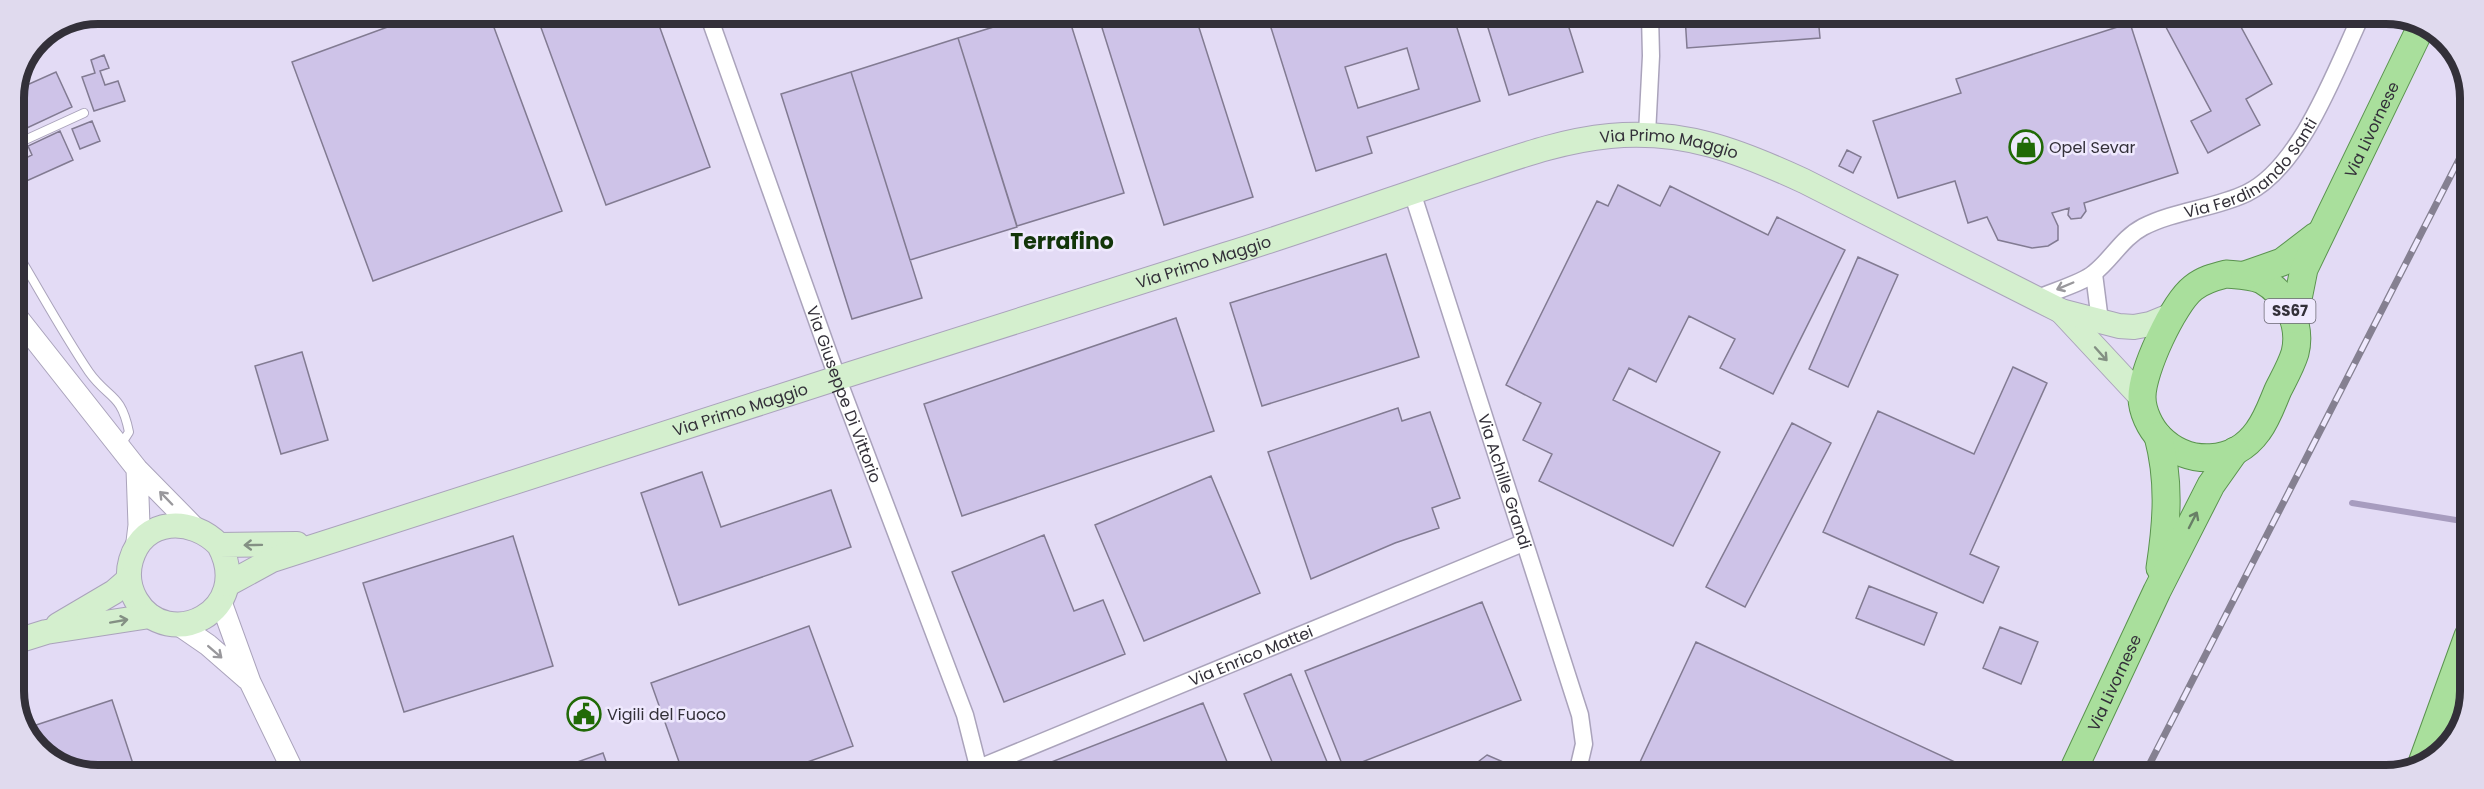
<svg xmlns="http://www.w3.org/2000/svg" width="2484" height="789" font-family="Poppins,sans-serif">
  <rect width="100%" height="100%" fill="#e3dbf5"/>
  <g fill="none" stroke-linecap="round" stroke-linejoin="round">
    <path stroke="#a79cbf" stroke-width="6" d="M2352,503L2468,522"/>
  </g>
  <path fill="#cec3e8" stroke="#827b92" stroke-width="1.5" fill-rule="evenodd" d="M423,14H489L562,211L373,281L292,62Z
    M536,14H655L710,167L606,205Z
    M1032,15H1068L1124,193L1017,226L958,38Z
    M1098,15H1195L1253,197L1164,225Z
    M1267,15H1453L1480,101L1367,137L1372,153L1316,171ZM1407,48L1419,89L1358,108L1345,67Z
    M1484,15H1565L1583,72L1509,95Z
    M1685,16H1818L1820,38L1687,48Z
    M2160,16H2235L2272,84L2246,99L2260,125L2208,153L2191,121L2211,111Z
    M2130,23L2178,173L2084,203L2086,211L2081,218L2071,219L2068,215L2069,208L2052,213L2058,226V240L2048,246L2032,248L1998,240L1987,217L1968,223L1955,181L1898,198L1873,121L1961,93L1956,79Z
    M958,38L1017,227L910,260L851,72Z
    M104,55L109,68L100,71L105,85L118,81L125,101L94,111L82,77L95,73L91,60Z
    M56,72L72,107L14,134V98L23,75L27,85Z
    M851,72L922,298L852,319L781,94Z
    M92,121L100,141L80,149L72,129Z
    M60,131L73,160L22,183L14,164L32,155L28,146Z
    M1847,150L1861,157L1853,173L1839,166Z
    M1618,185L1660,206L1670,186L1768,235L1777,217L1845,250L1773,394L1720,368L1735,339L1689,316L1656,382L1629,368L1613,400L1720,452L1673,546L1539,481L1552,454L1523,440L1541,403L1506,385L1597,201L1608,206Z
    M1386,254L1419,357L1262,406L1230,303Z
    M1858,257L1898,275L1848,387L1809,369Z
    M1176,318L1214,431L962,516L924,404Z
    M302,352L328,440L281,454L255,366Z
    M2013,367L2047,383L1970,554L1999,567L1983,603L1823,532L1878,411L1974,454Z
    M1398,408L1402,421L1430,412L1460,498L1432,508L1439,528L1395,543L1311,579L1268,452Z
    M1792,423L1831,443L1745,607L1706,587Z
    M702,472L721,527L831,490L851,547L679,605L641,493Z
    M1211,476L1260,593L1144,641L1095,525Z
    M1044,535L1074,611L1103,600L1125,654L1004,702L952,572Z
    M513,536L553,666L404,712L363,583Z
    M1869,586L1937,613L1924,645L1856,618Z
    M1482,602L1521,700L1344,769L1305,671Z
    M809,626L853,746L776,773H683L651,683Z
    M2000,627L2038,642L2021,684L1983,668Z
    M1696,642L1983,775H1634Z
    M1291,674L1332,774H1277L1244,694Z
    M112,700L136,773H76L34,746L27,728Z
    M1203,703L1232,774H1034L1036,768Z
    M603,753L610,773H546Z
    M1487,755L1524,771L1523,774H1470L1474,765Z"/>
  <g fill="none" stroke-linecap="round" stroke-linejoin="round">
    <g stroke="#aaa3bb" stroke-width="10">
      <path id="service" d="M14,145L84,113
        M14,248C39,289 62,332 89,372C108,399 121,392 129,432L120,446"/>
    </g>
    <g stroke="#aaa3bb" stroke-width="19">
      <g id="minor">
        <path id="s1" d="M708,14L837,377L965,715L980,774"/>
        <path d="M1647,134L1651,56L1650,15"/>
        <path id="s2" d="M1412,192L1580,715L1584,744L1577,774"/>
        <path d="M2094,274L2100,321"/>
        <path id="s3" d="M2036,299C2051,292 2083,283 2094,273C2112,259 2122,238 2143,227C2176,210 2214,209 2247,193C2301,167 2336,69 2361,16"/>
        <path id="s4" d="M979,768L1523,543"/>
      </g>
    </g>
    <g stroke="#aaa3bb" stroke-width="23">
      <path id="tertiary" d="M14,313L137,469L194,527
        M136,550L139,525L137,469
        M221,602L250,682L294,773
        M179,625L208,645L247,679"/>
    </g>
    <g stroke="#aaa3bb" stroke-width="26">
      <g id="secondary">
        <path d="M2061,311L2142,398"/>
        <path d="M219,545C255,611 168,654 136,600C129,588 127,574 131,560C144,517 192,517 219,545L297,544"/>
        <path id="s5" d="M228,584L272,560C589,458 907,355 1225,255C1305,230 1383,202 1463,175C1512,159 1558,141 1610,136C1683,129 1739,151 1804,181L2061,311L2119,326L2134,327L2150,324L2172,315"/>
        <path d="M58,625L114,592L129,579"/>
        <path d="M14,642L46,632L150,616"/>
      </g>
    </g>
    <g stroke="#5a934e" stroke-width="29">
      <g id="primary">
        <path d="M2226,274C2238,275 2251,275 2262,280C2287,294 2302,325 2295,353C2291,366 2284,378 2278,390C2272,404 2267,419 2258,431C2234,465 2188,466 2160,438C2150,428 2142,411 2142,397C2142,371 2173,304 2193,288C2203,280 2214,277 2226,274Z"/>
        <path d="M2245,275L2282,262L2316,236"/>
        <path id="s6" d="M2294,319L2304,269L2422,25"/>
        <path d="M2158,436C2170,481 2167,522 2160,568"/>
        <path d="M2422,763L2468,636"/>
        <path id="s7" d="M2071,775L2157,591L2211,485L2235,451"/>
      </g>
    </g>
    <use href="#service" stroke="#fff" stroke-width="8"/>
    <use href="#minor" stroke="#fff" stroke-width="16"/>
    <use href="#tertiary" stroke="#fff" stroke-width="21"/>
    <use href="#secondary" stroke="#d4efce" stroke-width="24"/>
    <use href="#primary" stroke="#a9df9c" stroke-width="27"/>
    <g stroke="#858091" stroke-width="7">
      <path id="rail" d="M2144,775L2470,138"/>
    </g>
    <use href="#rail" stroke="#efe9fe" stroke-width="4.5" stroke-dasharray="14" stroke-linecap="butt"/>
  </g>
  <defs><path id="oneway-shaft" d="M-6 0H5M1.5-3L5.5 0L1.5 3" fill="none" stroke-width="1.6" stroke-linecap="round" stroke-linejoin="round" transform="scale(1.5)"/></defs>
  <g stroke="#99989c">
    <use href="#oneway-shaft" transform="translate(2065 286) rotate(157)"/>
    <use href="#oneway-shaft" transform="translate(166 498) rotate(-134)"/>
    <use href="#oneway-shaft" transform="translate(215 652) rotate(41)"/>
  </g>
  <g stroke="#849084">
    <use href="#oneway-shaft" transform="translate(2101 354) rotate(48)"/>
    <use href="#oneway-shaft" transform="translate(253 545) rotate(179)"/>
    <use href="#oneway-shaft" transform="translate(119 621) rotate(-10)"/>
  </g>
  <use stroke="#687f66" href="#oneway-shaft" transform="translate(2193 520) rotate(-63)"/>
  <defs>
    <g id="shop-ring" transform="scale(1.725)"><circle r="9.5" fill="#efe9fe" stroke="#216a07" stroke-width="1.5"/><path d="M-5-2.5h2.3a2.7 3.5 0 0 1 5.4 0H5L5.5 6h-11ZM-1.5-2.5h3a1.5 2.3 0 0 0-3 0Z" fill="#216a07"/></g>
    <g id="civic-ring" transform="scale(1.725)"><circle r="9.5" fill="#efe9fe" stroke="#216a07" stroke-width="1.5"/><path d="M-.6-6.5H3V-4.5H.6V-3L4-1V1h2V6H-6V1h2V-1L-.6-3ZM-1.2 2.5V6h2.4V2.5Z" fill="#216a07"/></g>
  </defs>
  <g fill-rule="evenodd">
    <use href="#shop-ring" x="2026" y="147"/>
    <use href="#civic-ring" x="584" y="714"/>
  </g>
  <g text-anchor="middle" stroke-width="5" stroke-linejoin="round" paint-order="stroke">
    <rect fill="#efe9fe" stroke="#6b6874" stroke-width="1.5" x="2264.5" y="299" width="51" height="24" rx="4.5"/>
    <g font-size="15" font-weight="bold" fill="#333039">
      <text x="2290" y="316">SS67</text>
    </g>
    <g font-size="16" fill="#333039" stroke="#efe9fe">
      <text dy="6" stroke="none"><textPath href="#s6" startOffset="206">Via Livornese</textPath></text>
      <text dy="6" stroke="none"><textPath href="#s5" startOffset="1514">Via Primo Maggio</textPath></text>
      <text dy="6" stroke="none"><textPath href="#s3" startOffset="258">Via Ferdinando Santi</textPath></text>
      <text dy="6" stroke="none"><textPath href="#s5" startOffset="1028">Via Primo Maggio</textPath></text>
      <text dy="6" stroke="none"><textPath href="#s1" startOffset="404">Via Giuseppe Di Vittorio</textPath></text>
      <text dy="6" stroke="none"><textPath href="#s5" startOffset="542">Via Primo Maggio</textPath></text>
      <text dy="6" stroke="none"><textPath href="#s2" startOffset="304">Via Achille Grandi</textPath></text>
      <text dy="6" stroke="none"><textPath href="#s4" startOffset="294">Via Enrico Mattei</textPath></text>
      <text dy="6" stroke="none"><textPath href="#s7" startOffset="102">Via Livornese</textPath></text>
    </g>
    <g font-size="16" fill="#333039" stroke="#efe9fe" text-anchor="start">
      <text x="2049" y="153">Opel Sevar</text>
      <text x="607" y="720">Vigili del Fuoco</text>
    </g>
    <g font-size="22" font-weight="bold" fill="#123509" stroke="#efe9fe">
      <text x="1062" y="249">Terrafino</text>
    </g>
  </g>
  <path d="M0 0H2484V789H0ZM98 24H2386A74 74 0 0 1 2460 98V691A74 74 0 0 1 2386 765H98A74 74 0 0 1 24 691V98A74 74 0 0 1 98 24Z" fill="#e0daee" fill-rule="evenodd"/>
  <path fill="none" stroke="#333039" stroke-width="8" d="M98 24H2386A74 74 0 0 1 2460 98V691A74 74 0 0 1 2386 765H98A74 74 0 0 1 24 691V98A74 74 0 0 1 98 24Z"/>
</svg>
